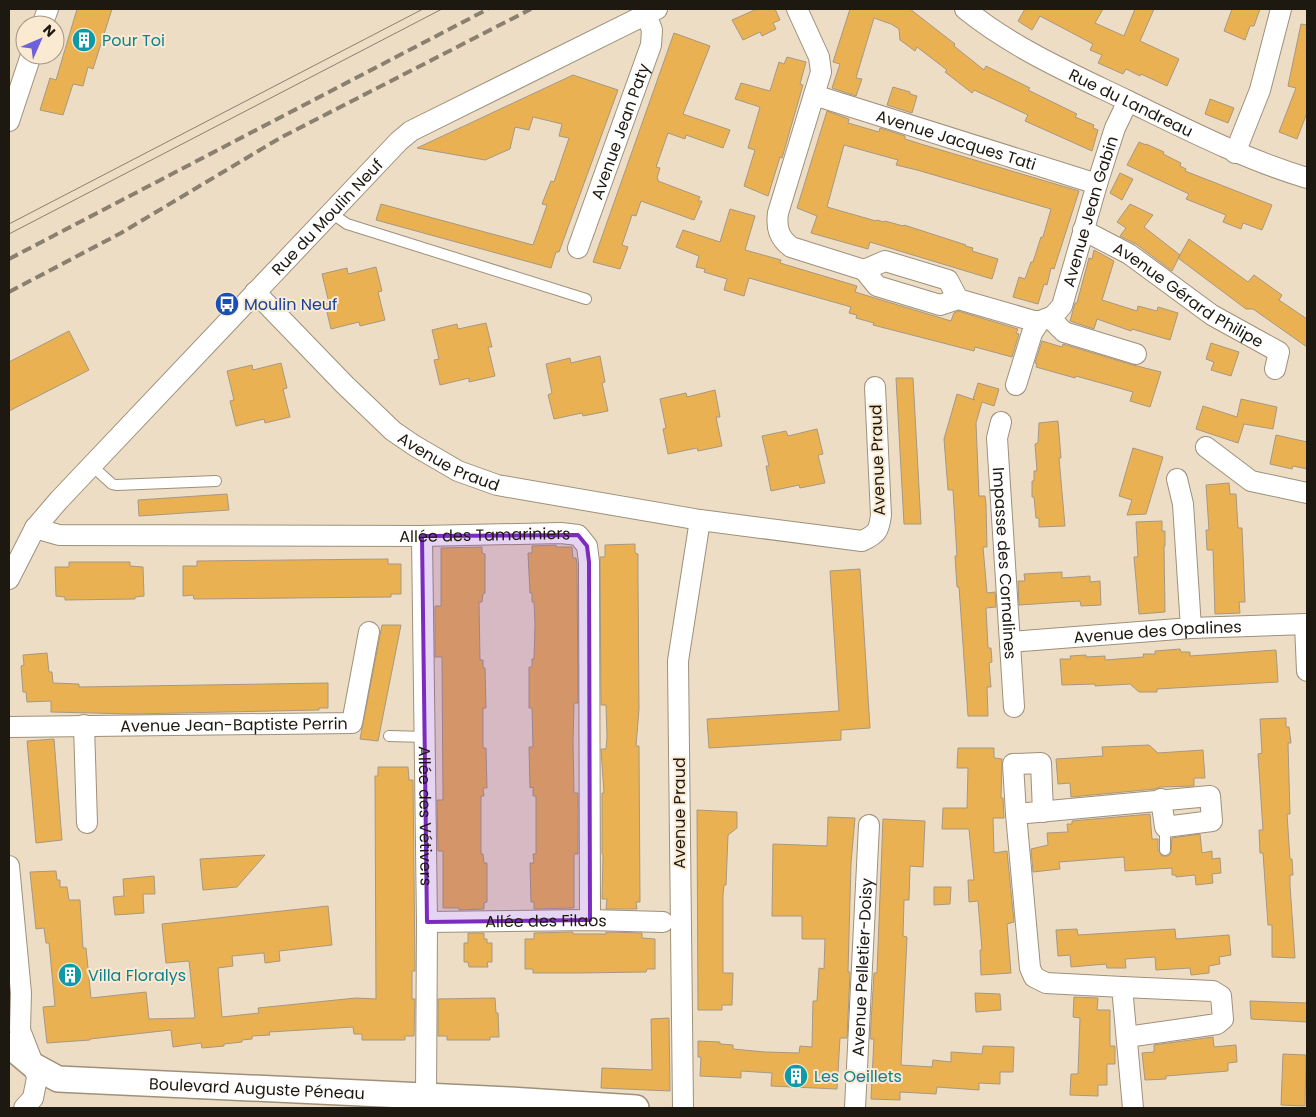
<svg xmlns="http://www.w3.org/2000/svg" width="1316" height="1117" font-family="Poppins,sans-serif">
  <rect width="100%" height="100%" fill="#edddc5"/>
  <path fill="#eab153" stroke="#a79881" d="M77,9H112L93,69L88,67L83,86L73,84L63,115L40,110L50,78L56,80Z
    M757,9H775L780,20L773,23L776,29L762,36L760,32L743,40L732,20Z
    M850,9H910L955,44L954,46L984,70L986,66L1030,88L1028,90L1077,114L1075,117L1094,125L1093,128L1098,130L1092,151L1025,121L1028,115L974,90L972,93L945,72L947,70L917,47L915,51L900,40L899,29L891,24L874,18L856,78L862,79L856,96L832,88L840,64L833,62Z
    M1025,9H1103L1095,23L1124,36L1135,9H1154L1140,41L1179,59L1167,86L1141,74L1140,76L1126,69L1123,74L1098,63L1102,55L1090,50L1093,44L1040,16L1032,30L1018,21Z
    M1232,9H1260L1254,26H1250L1245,40L1224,31Z
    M1301,24L1307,25V113L1297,139L1279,132L1296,88L1288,86Z
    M674,33L710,46L683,114L730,130L723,148L686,135L685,139L668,133L656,167L660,168L657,178L658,179V181L700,197L698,201H702L694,220L641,201L636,216L632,215L622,245L628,247L620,269L593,262Z
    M787,57L806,62L800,84L803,85L782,158L780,157L768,196L744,186L755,150L748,148L760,107L735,99L741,83L770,91L779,62L784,64Z
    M573,75L618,90L559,252H556L551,268L376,220L381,204L533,245L547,205L542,204L551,181L554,182L569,138L559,136L562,124L533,117L529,130L515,127L510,149L485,160L417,148Z
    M893,87L910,92V94L917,96L912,113L887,105Z
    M1210,99L1234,108L1228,123L1205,114Z
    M827,111L849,119L848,123L879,132L880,128L905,136V139L924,145L1079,191L1054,269L1051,268L1047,285L1044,284L1038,304L1013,297L1019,277L1025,279L1031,262H1033L1041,237H1043L1051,209L917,170L896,165L898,160L844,145L827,207L876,221L877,220L884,222L885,221L903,226L904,225L966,245L965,246L973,248L972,251L998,259L992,279L870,242L868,249L811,233L817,216L797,208Z
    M1139,142L1146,145V144L1164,152L1163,154L1181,163L1180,166L1186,169L1185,171L1272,205L1262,230L1243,223L1241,229L1223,222L1226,215L1186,199L1189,194L1127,165Z
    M1120,173L1133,179L1122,200L1110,193Z
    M1130,204L1153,215L1144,227L1180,255L1172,271L1136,244L1120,236L1126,228L1117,222Z
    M730,209L755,216L745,250L781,260L780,263L857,286L855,292L951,321L954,313L958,311L1018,329L1016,333L1019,334L1012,357L975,347L974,351L873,325L874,323L856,318L857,315L849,313L851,307L749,278L744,296L724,290L727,279L704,272L705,269L696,267L699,256L676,247L683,230L720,242Z
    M1189,239L1248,282L1254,275L1282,295L1279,300L1307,319V347L1253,309H1246L1178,258Z
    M1094,250L1114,261L1102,300L1137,311L1138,306L1157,311L1158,307L1178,313L1170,340L1132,329L1131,331L1097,319L1094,329L1070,321L1075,303H1077L1089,258L1092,259Z
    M376,267L382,291L378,292L385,320L360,326L359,322L331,329L325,304L329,303L322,274L347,268L348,274Z
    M486,323L492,347H488L495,376L469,382V378L440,385L434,360L439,359L432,330L457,324L458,329Z
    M69,331L89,370L9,411V362Z
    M1042,341L1062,347L1063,344L1133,365L1161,372L1150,407L1130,401L1133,392L1076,376L1075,378L1036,367L1037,364L1035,363Z
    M1211,343L1239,352L1231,376L1211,370L1214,362L1206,359Z
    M600,356L605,382L602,383L608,411L583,416L582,413L554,419L548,395L552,393L546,364L570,358L571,363Z
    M281,363L287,388L283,389L290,417L265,423L264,419L236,426L230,401L234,400L227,371L252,365L253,370Z
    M896,378H913L921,524H904Z
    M978,383L999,389L994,406L982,402L976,423L979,496H985L986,504L987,547H983L987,593L995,592L996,607L986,608L988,648H991L992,662L989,663L991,687H987L988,716H968L959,587H957L955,556H957L953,490H948L944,439L957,394L975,400L973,399Z
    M715,390L720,417H716L722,446L698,451L697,448L668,454L663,429L666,428L660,399L686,393L687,397Z
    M1241,399L1277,407L1273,429L1244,424L1238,443L1196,429L1203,406L1237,417Z
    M1058,421L1061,458H1059L1065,526L1039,527V518H1036L1034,497H1032V481H1034V471H1037L1035,444L1038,443L1039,423Z
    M817,429L823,454L818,455L825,483L800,488L799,485L771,491L766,466H769L762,436L786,431L788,436Z
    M1276,435L1307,442V469L1293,466L1292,469L1270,464Z
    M1133,448L1163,457L1146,514L1127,515L1132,500L1119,496Z
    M1229,483L1230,494H1236L1238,528H1242L1245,602H1239L1240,613L1215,614L1213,550H1207L1206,530H1209L1206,485Z
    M227,494L229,510L139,516L138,500Z
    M1162,521V531H1165V546H1164L1165,612L1139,614L1134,557H1138L1136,522Z
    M635,544V553L638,554V579L639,709L636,746H639L640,902H636L637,909H606L607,899H602L603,855L602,854V793H604L601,749H606L607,737L606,705H601L600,557H605V545Z
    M556,545V547H572L573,558H576L577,563L578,703H574L573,742L574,793H578V854H574V908L534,909V902H531L530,863H534L533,854H536V796H533V787L530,788L529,747H533L532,708H529V667H532V659H534L535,624L534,602H532V593H530L528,553H532V546Z
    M482,547V553L485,554V593L483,594L482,602H479L480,660H483V667L485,668L486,708H483V748H486L487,788H483L484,796H481V854H483L484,863H487V902L484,903V909L459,910V908H443V851H438L437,800H443L442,657H435V606H441V548Z
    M388,559V564H401V594H391V597L194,599L193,595L183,596V566H197V561Z
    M69,562H130V566L143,567L144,596L135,597V599L65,600V597L56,596L55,567H69Z
    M860,569L870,728L841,730V740L709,748L707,719L839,711L830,571Z
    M1062,572V578L1090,576V582L1100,581L1101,605L1081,606L1080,601L1019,605L1018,581H1025L1024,574Z
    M382,625H401L378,741L360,739Z
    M1180,649L1181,652H1190V656L1276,650L1278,682L1157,689V692H1139L1130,684L1095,686V684L1062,685L1060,659H1071L1070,656L1086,655V657L1105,656V660L1144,657L1143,654H1155V651Z
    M47,653L49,672H52L53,683L79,684V687L328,683V708H319V710L132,714L51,712V701L27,702L26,692H23L21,666L24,665L23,655Z
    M1286,718V727H1289L1291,743H1288L1290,814H1287L1290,859H1292L1293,875H1290V885L1295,958L1272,957V925H1268L1263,853H1260L1259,830H1263L1258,754L1262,753L1260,719Z
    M54,739L62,840L36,843L27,741Z
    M1149,745L1158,753L1203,750L1205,778H1194V786L1160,787L1155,789L1071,797L1070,783L1058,784L1056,759L1103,756L1102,747Z
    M958,748H994V758L1002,759L1001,798H1003L1004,818H993L994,853L1007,851L1014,922L1007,924L1011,973L981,975L980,950H982L978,901L969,902L968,880H974L969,829H942L943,808H967L968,768H957Z
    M378,767H408L409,780H413L415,971H412V999H415L414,1036H405V1040H362V1034H354L353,1027L269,1032L270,1035L252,1036V1039L242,1040V1042L224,1044V1046L202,1048L201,1043L173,1047L171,1030L90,1039V1040L47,1043L43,1007L55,1006L49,943H46L44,928L36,929L30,872L56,871L57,880H60V887H67L69,900H80L83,948H86L91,998L146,992L149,1019L195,1018L189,961L166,963L162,924L328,906L332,945L279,951L280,961L265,963L264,953L232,956L233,966L218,968L222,1017L259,1013L258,1008L356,998L376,999L375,776H378Z
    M697,810L737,812V828L728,835L726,885H724L723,895V973H733L732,1005H722V1010H698Z
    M1150,814L1152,839H1158V850L1162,856H1168L1171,853L1172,838L1200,834L1202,853L1212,851V859L1220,858L1221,873L1212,874L1213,883L1196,885L1195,875L1176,877V875H1172V868L1125,871L1124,857L1059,862L1060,869L1033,872L1031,849L1048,845L1047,833L1068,832L1067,824H1072V821Z
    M828,817L855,818L851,863L848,972H850L847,1038H840L837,1089L771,1086L772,1073L741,1071V1078L700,1076L701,1057H698V1041L720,1042V1044L733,1045V1049L765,1052L799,1053L800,1046L812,1047L813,1001H817L819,968L824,969L825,939H802V916H772L773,844L827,846Z
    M883,819L925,821L923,867L910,866L909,900H904L903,936L907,937L901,1065L932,1067L933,1060L951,1062V1052L982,1054L983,1046L1014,1047L1013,1072H1000V1084L979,1083V1090L937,1087L936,1094L900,1092V1100L871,1099L874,1039H870L874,973H877Z
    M265,855L237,887L203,890L200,859Z
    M154,876L155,894H143L144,913L115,915L113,897L124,896L123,879Z
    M934,887H951L950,904L934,905Z
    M1077,929L1078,935L1175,929L1176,939L1229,935L1231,955L1219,957L1220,964L1209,966V973L1191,975L1190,968L1156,970L1155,957L1125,959L1126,968H1107L1106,964L1071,967L1070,955L1058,956L1056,930Z
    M573,932V934H606V932L642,933V938L655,939V969H647L646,972L578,973H533V969H525V939H534V933Z
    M468,933H484V939H487V943H492V962H487L488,967H469L468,962H464V943H468Z
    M975,993L1000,994L1001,1010L976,1012Z
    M1074,997L1098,998L1097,1010H1110V1046H1115V1064H1107V1085H1098V1096L1070,1095L1071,1074H1078L1080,1018L1073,1017Z
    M495,998L496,1013H498L499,1037H490V1040H447V1036H438V999Z
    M1250,1001L1307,1003V1022L1251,1019Z
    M669,1018L670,1091L601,1088L602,1068L652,1070L651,1019Z
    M1213,1037L1214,1047L1236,1045L1237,1062L1228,1063V1071L1166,1076V1079L1145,1080L1142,1053L1154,1052V1045Z
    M1283,1054L1306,1055L1305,1106L1281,1105Z"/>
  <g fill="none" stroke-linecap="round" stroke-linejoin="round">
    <g stroke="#9f907a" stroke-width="12">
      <path id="service" d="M331,213L347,224L586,299
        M91,465L112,484L116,485L216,481
        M389,736L425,737
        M1165,827V850"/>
    </g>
    <g stroke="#9f907a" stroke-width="22">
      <g id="minor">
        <path d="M797,9L819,57L821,72L778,213C776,228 779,238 791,247L864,270"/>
        <path id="s1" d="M965,9C1013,48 1070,73 1126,100C1186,129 1244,159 1307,178"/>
        <path d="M42,25L48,9"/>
        <path id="s2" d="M814,95L1097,184"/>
        <path d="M9,121L31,55"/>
        <path d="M1235,153L1260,90L1281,9"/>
        <path id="s3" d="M1083,230L1129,254L1212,315L1279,352L1275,369"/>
        <path id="s4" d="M578,248L651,45L652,30L646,14"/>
        <path id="s5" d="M255,292L345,385L393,431L415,446L458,471L497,485L700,520L862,541C877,534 879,531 881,515L875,387"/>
        <path d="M958,299L948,280L885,261L864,270L877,286L940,305L958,299L1034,321H1040"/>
        <path d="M1050,318L1064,332L1136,354"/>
        <path id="s6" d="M1016,385L1032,333L1040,321L1053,316L1062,306L1097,184L1115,128L1128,101"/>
        <path id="s7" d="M1001,422L997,438L1014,707"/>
        <path d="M1206,447L1251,481L1307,493"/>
        <path d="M1177,479L1183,504L1191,628"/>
        <path id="s8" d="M35,528L59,535L422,536L561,533L578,535L587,546L589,562L590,920"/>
        <path id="s9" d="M422,536L427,922L426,1097"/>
        <path id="s10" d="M9,579L35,528L59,500L399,141L411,131L657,9"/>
        <path d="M1305,624L1307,671"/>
        <path id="s11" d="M1010,642L1191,628L1307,624"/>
        <path d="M84,725L87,823"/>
        <path id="s12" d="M9,727L352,723L369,632"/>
        <path d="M1016,814L1013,764L1041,763L1043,812"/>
        <path d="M9,866L21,993L20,1030L34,1066L37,1078L33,1098L24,1108"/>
        <path id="s13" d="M427,922L590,920L663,922"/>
        <path d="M1122,987L1213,991L1221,996L1223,1019L1217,1024L1127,1037"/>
        <path d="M683,1108L678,661L700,520"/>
        <path id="s14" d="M855,1108L869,825"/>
        <path d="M1133,1108L1122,987L1046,983L1034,977L1030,968L1016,814L1210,796L1212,821L1165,827L1161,799"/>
      </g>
    </g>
    <g stroke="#9f907a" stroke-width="28">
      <g id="tertiary">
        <path id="s15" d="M9,1045L34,1066L58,1079L510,1100L636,1108"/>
      </g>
    </g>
    <use href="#service" stroke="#fff" stroke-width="10"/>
    <use href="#minor" stroke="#fff" stroke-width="20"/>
    <use href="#tertiary" stroke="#fff" stroke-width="25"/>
    <path stroke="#8b806f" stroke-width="1" d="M9,224L423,9
      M9,234L442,9"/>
    <path stroke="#8b806f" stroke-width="4" stroke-dasharray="10 5" stroke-linecap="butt" d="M9,259L488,9
      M9,292L121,233L280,138L531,9"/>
  </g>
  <path fill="#7b2cbf" fill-opacity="0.2" stroke="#7b2cbf" stroke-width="4" stroke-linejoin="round" d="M578,535L587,546L589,562L590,920L427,922L422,536Z"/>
  <defs>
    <g id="building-disc" transform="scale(1.25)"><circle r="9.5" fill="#0f9aa8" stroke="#fbead2"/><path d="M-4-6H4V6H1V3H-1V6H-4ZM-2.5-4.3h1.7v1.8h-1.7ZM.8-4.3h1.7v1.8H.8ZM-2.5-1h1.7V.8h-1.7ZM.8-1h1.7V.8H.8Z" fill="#fff"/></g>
    <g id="bus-disc" transform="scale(1.25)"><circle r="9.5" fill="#1a4fb4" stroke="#fbead2"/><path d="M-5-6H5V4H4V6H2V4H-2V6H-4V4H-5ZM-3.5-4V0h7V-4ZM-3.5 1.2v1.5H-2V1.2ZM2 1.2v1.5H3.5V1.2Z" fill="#fff"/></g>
  </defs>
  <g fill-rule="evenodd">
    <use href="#building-disc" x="84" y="40"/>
    <use href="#bus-disc" x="227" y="304"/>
    <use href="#building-disc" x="70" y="975"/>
    <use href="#building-disc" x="796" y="1076"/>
  </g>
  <g text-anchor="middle" stroke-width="4" stroke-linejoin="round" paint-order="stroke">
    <g font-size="16" fill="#0d838f" stroke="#fbead2" text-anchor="start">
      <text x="102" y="46">Pour Toi</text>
      <text x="88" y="981">Villa Floralys</text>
      <text x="814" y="1082">Les Oeillets</text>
    </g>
    <g font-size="16" fill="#1e1910" stroke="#fbead2">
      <text dy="6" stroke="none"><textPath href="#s1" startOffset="191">Rue du Landreau</textPath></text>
      <text dy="6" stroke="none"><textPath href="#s4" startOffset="124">Avenue Jean Paty</textPath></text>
      <text dy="6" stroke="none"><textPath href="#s2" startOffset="149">Avenue Jacques Tati</textPath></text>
      <text dy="6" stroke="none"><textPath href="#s6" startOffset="195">Avenue Jean Gabin</textPath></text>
      <text dy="6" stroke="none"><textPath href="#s10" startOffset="484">Rue du Moulin Neuf</textPath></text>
      <text dy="6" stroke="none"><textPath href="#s3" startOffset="124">Avenue Gérard Philipe</textPath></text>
      <text dy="6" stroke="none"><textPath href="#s5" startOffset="260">Avenue Praud</textPath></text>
      <text transform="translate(877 460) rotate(-92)" y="6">Avenue Praud</text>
      <text dy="6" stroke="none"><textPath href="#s8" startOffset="451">Allée des Tamariniers</textPath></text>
      <text dy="6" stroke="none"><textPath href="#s7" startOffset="142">Impasse des Cornalines</textPath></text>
      <text dy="6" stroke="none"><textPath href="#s11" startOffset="148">Avenue des Opalines</textPath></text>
      <text dy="6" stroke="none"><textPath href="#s12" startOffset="225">Avenue Jean-Baptiste Perrin</textPath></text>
      <text transform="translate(679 813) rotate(-90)" y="6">Avenue Praud</text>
      <text dy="6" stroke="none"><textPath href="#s9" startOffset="280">Allée des Vétivers</textPath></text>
      <text dy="6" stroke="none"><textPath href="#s13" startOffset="119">Allée des Filaos</textPath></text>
      <text dy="6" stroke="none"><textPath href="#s14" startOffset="141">Avenue Pelletier-Doisy</textPath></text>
      <text dy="6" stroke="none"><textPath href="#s15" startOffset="259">Boulevard Auguste Péneau</textPath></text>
    </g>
    <g font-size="16" fill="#164399" stroke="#fbead2" text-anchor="start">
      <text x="244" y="310">Moulin Neuf</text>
    </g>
  </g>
  <rect width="1316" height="1117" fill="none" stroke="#1e1910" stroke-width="20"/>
  <g transform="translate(40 40) rotate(45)"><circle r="24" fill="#fbead2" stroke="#a39684"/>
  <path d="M0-4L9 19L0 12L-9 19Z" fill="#6d61db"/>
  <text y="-8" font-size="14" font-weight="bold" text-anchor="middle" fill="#1e1910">N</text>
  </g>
</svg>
